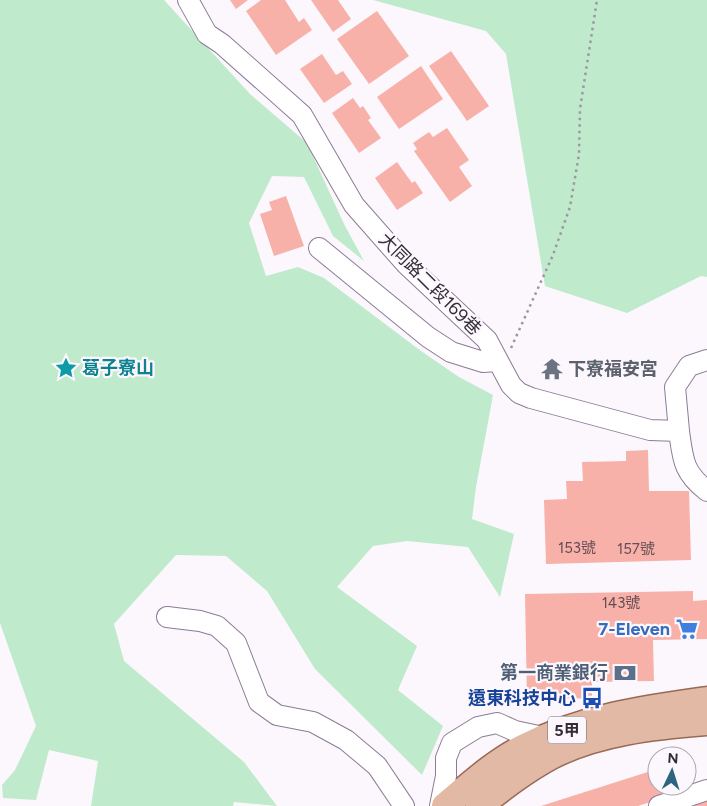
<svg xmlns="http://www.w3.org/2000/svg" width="707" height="806" font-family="Figtree,'Noto Sans TC',sans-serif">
  <rect width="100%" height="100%" fill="#fbf7fd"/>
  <path fill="#c0eacc" d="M0,0H164L250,94L307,143L344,224L364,261L333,236L304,177L272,176L249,223L266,276L298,267L324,278L421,351L459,377L493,395L476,487L472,519L514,534L500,597L468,547L407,541L373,546L337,587L417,646L398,690L443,726L422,775L315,669L267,591L226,556L176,555L114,624L124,661L244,762L277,806L234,802L233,806H91L98,761L49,750L36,800L3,798L2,785L15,770L36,726L0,623Z
    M373,0H707V277L701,276L627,313L545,286L506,54L486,31Z"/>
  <path fill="#f7b1a9" d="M230,0H248L236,9Z
    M261,0H285L299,22L304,18L312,30L276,55L246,11Z
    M311,0H338L351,19L333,32Z
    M377,11L409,56L369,84L337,39Z
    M451,51L489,106L467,121L429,66Z
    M322,54L336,75L343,71L352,84L324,103L300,69Z
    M421,66L443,99L399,129L377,97Z
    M353,98L360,108L363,106L371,118L368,120L381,138L359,153L332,113Z
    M447,128L469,160L459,167L472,186L450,202L414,151L417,149L413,143L429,132L433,137Z
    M397,162L412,183L415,181L423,193L397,210L375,178Z
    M286,196L304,246L274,256L260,214L272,210L269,202Z
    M648,450L649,491H689L691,560L546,564L544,500L567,499L566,481H583L582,462L626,461V451Z
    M693,591V601L707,600V639L653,640L654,681L592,682V698L527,700L525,594Z
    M654,770L657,786H659L663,798L638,806H541Z
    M707,800V806H690Z"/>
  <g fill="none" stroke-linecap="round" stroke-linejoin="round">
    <g stroke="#8d7b96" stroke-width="22">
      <path id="minor" d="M188,0L207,34L222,44L302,115L354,205L406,264L487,340L511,385L519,393L531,398L650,430L679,431C683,460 683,472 707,491
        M319,248L428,337L451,352L483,362L497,361
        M679,431L675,387L689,366L707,360
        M167,617L200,621L217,626L236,643L259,702L277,715L313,722L346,740L377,766L404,806
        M440,806L446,776V758L452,743L478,727L497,723L515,731L548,738
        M659,806L707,790"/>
    </g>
    <g stroke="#986957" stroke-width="29">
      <path id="major" d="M445,806C470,785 496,761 525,747C584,717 643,709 707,700
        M479,806C502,788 525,770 551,756C598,732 655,726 707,722"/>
    </g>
    <path stroke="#9d979f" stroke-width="2.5" stroke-dasharray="2.5 4" stroke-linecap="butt" d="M511,348L553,255L570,207L579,154L580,109L597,0"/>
    <use href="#minor" stroke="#fff" stroke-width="20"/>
    <use href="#major" stroke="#e2b9a4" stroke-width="26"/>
  </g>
  <defs>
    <g id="sight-bare" transform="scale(1.725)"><path d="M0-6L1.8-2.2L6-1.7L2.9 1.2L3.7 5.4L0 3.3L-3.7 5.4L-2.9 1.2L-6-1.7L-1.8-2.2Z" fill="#0f9aa8" stroke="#fbf7fd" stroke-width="2.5" paint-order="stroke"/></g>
    <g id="temple-bare" transform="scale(1.725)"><path d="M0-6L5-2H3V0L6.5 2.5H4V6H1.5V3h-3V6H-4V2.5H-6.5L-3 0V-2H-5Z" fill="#6b7280" stroke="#fbf7fd" stroke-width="2.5" paint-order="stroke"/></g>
    <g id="supermarket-bare" transform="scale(1.725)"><path d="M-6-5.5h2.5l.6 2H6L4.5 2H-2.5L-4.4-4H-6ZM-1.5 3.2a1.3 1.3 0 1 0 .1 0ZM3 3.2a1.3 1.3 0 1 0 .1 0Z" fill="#3f7fe0" stroke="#fbf7fd" stroke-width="2.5" paint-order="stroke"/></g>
    <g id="bank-bare" transform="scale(1.725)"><path d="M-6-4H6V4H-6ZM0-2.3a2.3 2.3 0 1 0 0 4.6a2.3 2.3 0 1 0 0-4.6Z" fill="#5c6f8a" stroke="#fbf7fd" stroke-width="2.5" paint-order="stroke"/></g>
    <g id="bus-bare" transform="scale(1.725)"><path d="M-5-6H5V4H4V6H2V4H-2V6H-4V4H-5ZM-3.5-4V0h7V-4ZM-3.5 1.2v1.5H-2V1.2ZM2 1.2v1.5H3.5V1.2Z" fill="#1a4fb4" stroke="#fbf7fd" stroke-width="2.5" paint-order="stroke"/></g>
  </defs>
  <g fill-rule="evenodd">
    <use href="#sight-bare" x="66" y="368"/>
    <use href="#temple-bare" x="552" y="369"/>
    <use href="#supermarket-bare" x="687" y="629"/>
    <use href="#bank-bare" x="625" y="673"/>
    <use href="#bus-bare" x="592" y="698"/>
  </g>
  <g text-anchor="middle" stroke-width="4.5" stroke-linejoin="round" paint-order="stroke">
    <g font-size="15" fill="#644d54">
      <text x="577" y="553">153號</text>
      <text x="636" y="554">157號</text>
      <text x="621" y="608">143號</text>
    </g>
    <rect fill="#fbf7fd" stroke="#6f6972" stroke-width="1" x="548" y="716.5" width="38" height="27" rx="4"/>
    <g font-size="16" font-weight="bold" fill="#332c37">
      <text x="567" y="736">5甲</text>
    </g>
    <g font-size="18" fill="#332c37" stroke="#fbf7fd">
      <text transform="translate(430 284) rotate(45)" y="6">大同路二段169巷</text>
    </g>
    <g font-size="18" font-weight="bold" fill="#0d838f" stroke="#fbf7fd" text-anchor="start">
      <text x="82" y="374">葛子寮山</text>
    </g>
    <g font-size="18" font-weight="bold" fill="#5b616d" stroke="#fbf7fd" text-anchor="start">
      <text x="568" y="375">下寮福安宮</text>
    </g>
    <g font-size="18" font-weight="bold" fill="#366cbe" stroke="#fbf7fd" text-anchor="end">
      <text x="670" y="635">7-Eleven</text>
    </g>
    <g font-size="18" font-weight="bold" fill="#4e5e75" stroke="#fbf7fd" text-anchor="end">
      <text x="608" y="679">第一商業銀行</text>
    </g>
    <g font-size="18" font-weight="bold" fill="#164399" stroke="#fbf7fd" text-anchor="end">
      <text x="576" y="704">遠東科技中心</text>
    </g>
  </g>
  <g transform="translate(672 771) rotate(4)"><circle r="24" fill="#fbf7fd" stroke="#aba6ae"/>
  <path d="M0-4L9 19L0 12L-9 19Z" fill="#2b657e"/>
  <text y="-8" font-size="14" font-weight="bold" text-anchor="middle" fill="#332c37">N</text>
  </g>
</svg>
